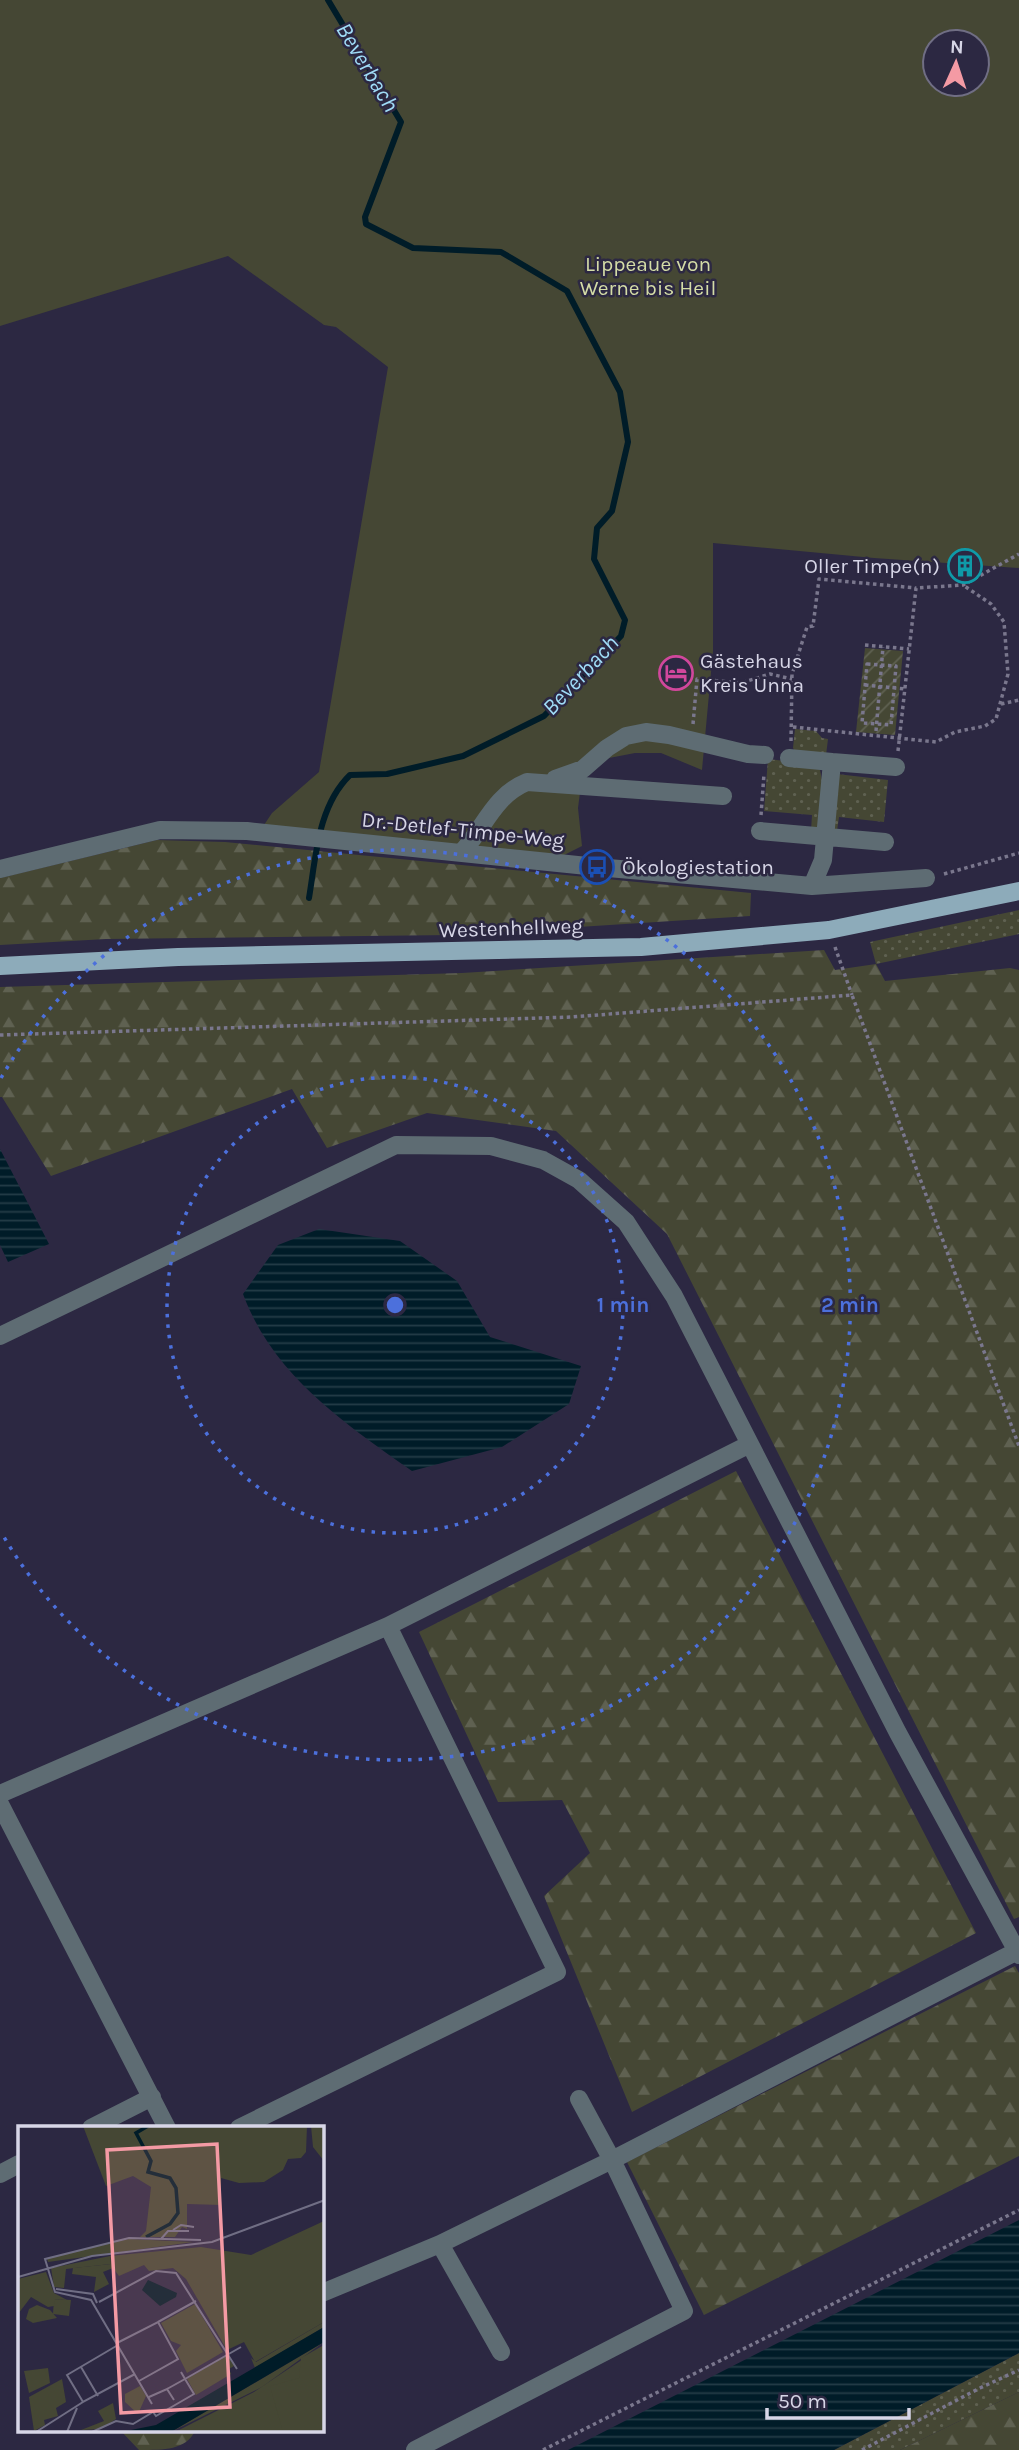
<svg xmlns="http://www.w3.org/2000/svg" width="1019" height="2450" font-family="Karla,sans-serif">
  <defs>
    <pattern id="grass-dots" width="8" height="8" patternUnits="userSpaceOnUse" patternTransform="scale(1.75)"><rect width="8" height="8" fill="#454734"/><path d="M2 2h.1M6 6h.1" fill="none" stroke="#5f6151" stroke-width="1.8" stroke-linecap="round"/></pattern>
    <pattern id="forest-firs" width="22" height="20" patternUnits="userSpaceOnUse" patternTransform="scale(1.75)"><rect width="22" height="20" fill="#454734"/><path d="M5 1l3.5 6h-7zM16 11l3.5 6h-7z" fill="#5f6151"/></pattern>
    <pattern id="garden-furrows" width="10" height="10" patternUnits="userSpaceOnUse" patternTransform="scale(1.75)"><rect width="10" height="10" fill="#454734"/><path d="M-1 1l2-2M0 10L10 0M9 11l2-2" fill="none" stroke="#5f6151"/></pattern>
    <pattern id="water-rules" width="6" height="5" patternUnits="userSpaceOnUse" patternTransform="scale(1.75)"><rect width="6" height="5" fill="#001c28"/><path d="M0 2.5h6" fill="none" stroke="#243c47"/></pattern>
  </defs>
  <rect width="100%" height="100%" fill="#2c2842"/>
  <path fill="url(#grass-dots)" d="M795,729L816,731L822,738L828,739L826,755L795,751L793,748Z
    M768,759L810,764L820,770L822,780L818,831H811L812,815L764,811Z
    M837,774L888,780L884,822L839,817L837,831L832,830Z
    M1019,910V934L876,964L870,942Z
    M1019,2353V2392L900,2450H834Z"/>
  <path fill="url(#forest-firs)" d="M157,840L225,842L751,893L750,916L452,935L106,939L0,945V878Z
    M824,950L835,970L876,964L885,981L1010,968L1019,970V1917L1014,1919L667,1234L556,1131L427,1113L327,1148L292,1089L51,1176L2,1097H0V987L462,973Z
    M736,1471L976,1933L632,2112L544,1896L590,1853L562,1800L498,1802L419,1632Z
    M1015,1966L1019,1973V2156L704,2315L627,2162Z
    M1019,2392V2450H900Z
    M121,2431H195C186,2450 164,2450 139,2450Z"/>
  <path fill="#454734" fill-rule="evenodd" d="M0,0H1019V568L874,558L713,543V651L702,770L661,753H635L604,759L582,777L578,808L582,846L562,856L264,825L272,813L319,772L388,367L336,327L324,325L228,256L0,326ZM935,42H977V84H935Z"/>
  <path fill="url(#garden-furrows)" d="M865,648L903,651L895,735L856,732Z"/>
  <path fill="url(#water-rules)" d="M0,1149L49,1244L8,1262L0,1245Z
    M319,1229L400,1241L457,1281L490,1337L581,1366L569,1404L502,1447L412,1471C344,1423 273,1375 243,1294L278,1245Z
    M1019,2220V2353L834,2450H568Z"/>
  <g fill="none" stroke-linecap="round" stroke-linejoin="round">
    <path stroke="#001c28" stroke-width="6" d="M309,898C316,856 318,806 350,775L387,774L463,756L544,716L621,636L625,620L594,559L597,528L612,511L628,442L620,392L567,291L501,252L413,248L366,224L365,217L401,122L328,0"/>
    <path stroke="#7a778d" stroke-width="3.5" stroke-dasharray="3.5 3.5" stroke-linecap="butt" d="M865,645L909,649
      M867,664L896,666L891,725L862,723Z
      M865,685L905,689
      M1001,704L1019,700
      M693,724L697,679L741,683L770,674L792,679
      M793,727L936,742L955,732L985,726L996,719L1008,674L1004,622L991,604L963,585
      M876,731L883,647
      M791,741L792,674L807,627L813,626L819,579L916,588
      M898,751L916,588L963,585L1019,554
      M761,815L764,774
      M944,874L1019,853
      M835,947L852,995
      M0,1035L572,1017L852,995L1019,1446
      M543,2450L1019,2210
      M862,2450L980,2388L1019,2370"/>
    <path stroke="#5e6c73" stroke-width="18" d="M789,758L832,762L823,860L812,886
      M832,762L896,767
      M555,779L583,769L607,748L626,736L646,732L669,735L748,754L765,755
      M760,831L885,842
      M461,853C484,829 493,796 527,782L723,796
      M0,869L160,830L247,831L597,867L812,886L926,878
      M0,1336L396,1145L491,1146L543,1160L579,1180L626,1222L674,1296L898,1733L1019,1955
      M388,1626L750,1444
      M0,1794L388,1626L557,1972L239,2128
      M0,1804L167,2128
      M579,2099L612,2160L1019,1950
      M91,2128L152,2097
      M0,2174L19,2164
      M322,2293L440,2244L501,2352
      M415,2450L684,2311L612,2160L440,2244"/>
    <path stroke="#8dabba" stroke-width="18" d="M0,966L178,957L641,947L829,930L1019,891"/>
  </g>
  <g fill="none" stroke="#4c70dc" stroke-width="3.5" stroke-dasharray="3.5 7">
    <circle cx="395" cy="1305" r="228"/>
    <path d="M1 1078A455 455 0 1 1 1 1532"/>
  </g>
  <defs>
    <g id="building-ring" transform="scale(1.75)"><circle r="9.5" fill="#2c2842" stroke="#0f9aa8" stroke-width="1.5"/><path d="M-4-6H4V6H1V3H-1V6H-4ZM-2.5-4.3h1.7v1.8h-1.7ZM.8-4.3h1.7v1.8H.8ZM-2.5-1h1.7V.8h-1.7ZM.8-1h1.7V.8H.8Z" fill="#0f9aa8"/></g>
    <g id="hotel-ring" transform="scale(1.75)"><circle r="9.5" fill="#2c2842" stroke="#d1479c" stroke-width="1.5"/><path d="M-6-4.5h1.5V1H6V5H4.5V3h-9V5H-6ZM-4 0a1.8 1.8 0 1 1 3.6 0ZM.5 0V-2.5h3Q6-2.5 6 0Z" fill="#d1479c"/></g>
    <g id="bus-ring" transform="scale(1.75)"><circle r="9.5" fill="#2c2842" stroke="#1a4fb4" stroke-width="1.5"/><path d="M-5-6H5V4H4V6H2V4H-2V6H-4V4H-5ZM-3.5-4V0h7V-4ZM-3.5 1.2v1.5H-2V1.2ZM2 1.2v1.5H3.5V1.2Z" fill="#1a4fb4"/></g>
  </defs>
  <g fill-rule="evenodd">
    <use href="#building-ring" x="965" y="566"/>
    <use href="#hotel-ring" x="676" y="673"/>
    <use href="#bus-ring" x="597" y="867"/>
  </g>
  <g text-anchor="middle" stroke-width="5" stroke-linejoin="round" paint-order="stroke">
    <g font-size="21" fill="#d4dca6" stroke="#2c2842">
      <text x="648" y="271">Lippeaue von<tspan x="648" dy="24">Werne bis Heil</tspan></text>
    </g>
    <g font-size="21" fill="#d7d6e7" stroke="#2c2842" text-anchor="start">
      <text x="940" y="573" text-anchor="end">Oller Timpe(n)</text>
      <text x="700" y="668">Gästehaus<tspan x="700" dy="24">Kreis Unna</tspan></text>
      <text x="622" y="874">Ökologiestation</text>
    </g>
    <g font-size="21" fill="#d7d6e7" stroke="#2c2842">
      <text transform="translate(463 830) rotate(6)" y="7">Dr.-Detlef-Timpe-Weg</text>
      <text transform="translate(511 928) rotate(-2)" y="7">Westenhellweg</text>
    </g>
    <g font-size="23" font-style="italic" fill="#9fdbf6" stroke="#2c2842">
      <text transform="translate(368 67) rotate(59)" y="8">Beverbach</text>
      <text transform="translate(580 675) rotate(-47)" y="8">Beverbach</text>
    </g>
  </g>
  <g transform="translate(18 2126)">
    <rect width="306" height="306" fill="#2c2842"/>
    <path d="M92,130L93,138L48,143L46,162L36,161L33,142ZM36,173L53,174L51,190L35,188ZM306,196V201L237,242L233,232L238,236ZM306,216L244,261L153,306Z" fill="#454734"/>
    <path d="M306,95V196L237,236L226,216L209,224L168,153L155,142L131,145L126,139L101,150L95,142L85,146L91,158L76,166L78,151L54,148L55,142L93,138L92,130L183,121L233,129ZM111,113L175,116L30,136L29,132ZM28,146L36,167L49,174L37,173L36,180L30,181L13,171L0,188V153ZM177,178L205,226L169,247L158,225L163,219L153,215L143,197ZM19,179L32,184L39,192L15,197L8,193L11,183ZM306,219V306H157L236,266ZM209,229L216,240L211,243L213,248L178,269L169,253ZM30,242L32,257L11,267L6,245ZM44,253L48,276L38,282L40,290L26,294L27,299L16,305L11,271ZM122,260L128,270L120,288L107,276V268ZM95,277L98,293L83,303L63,304L86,295L80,285Z" fill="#454734"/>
    <path d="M65,0H289L288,26L283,32L270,33L265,44L246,56L221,57L203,52V79L169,78V103L164,101L157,111H122L128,105L133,61L115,50L88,60ZM293,0H306V35L295,21ZM306,219V306H265L252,260L281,252L283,232Z" fill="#454734"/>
    <path d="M130,154L159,167L158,171L142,180L124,164ZM306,201V216L153,306H103L138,299Z" fill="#001c28"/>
    <path fill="none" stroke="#001c28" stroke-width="3.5" d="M128,111L152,98L160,87L158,62L152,52L130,46L133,35L118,7L130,0"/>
    <path fill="none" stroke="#706e84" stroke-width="2" d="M155,104L163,99L176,101M143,113L150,105H171M0,151L74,130L194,116L307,74M38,163L75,168L79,177M81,176L138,145L158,147L219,243M140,196L178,175M99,217L140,196L160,233L121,255M100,219L49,249L65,276L117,248M63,241L80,270M163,246L167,253L223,221M131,271L149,263L156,274M134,278L73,174L37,166L27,133L111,112L183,114M18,306L65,276M49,306L59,282M74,306L98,295L115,298L135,286L138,290L176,268L167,253L149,263"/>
    <path fill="#f49aa4" fill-opacity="0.15" stroke="#f49aa4" stroke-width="3.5" d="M199,18L212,281L103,287L89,24Z"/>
    <rect width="306" height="306" fill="none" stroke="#d7d6e7" stroke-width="3.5"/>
  </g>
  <circle cx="395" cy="1305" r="10" fill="#4c70dc" stroke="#2c2842" stroke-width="3.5"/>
  <g font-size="21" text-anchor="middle" font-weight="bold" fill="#4c70dc" stroke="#2c2842" stroke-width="5" stroke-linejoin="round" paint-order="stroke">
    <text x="623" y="1312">1 min</text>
    <text x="850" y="1312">2 min</text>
  </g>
  <g transform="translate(956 63) rotate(3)"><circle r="33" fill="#2c2842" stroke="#706e84" stroke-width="2"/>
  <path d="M0-5L12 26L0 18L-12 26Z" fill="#f49aa4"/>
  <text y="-10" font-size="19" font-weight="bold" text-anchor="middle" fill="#d7d6e7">N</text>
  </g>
  <path d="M767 2408v10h142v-10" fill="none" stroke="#d7d6e7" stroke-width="3.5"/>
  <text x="778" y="2408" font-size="21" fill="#d7d6e7" stroke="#2c2842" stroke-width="5" paint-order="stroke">50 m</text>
</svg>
